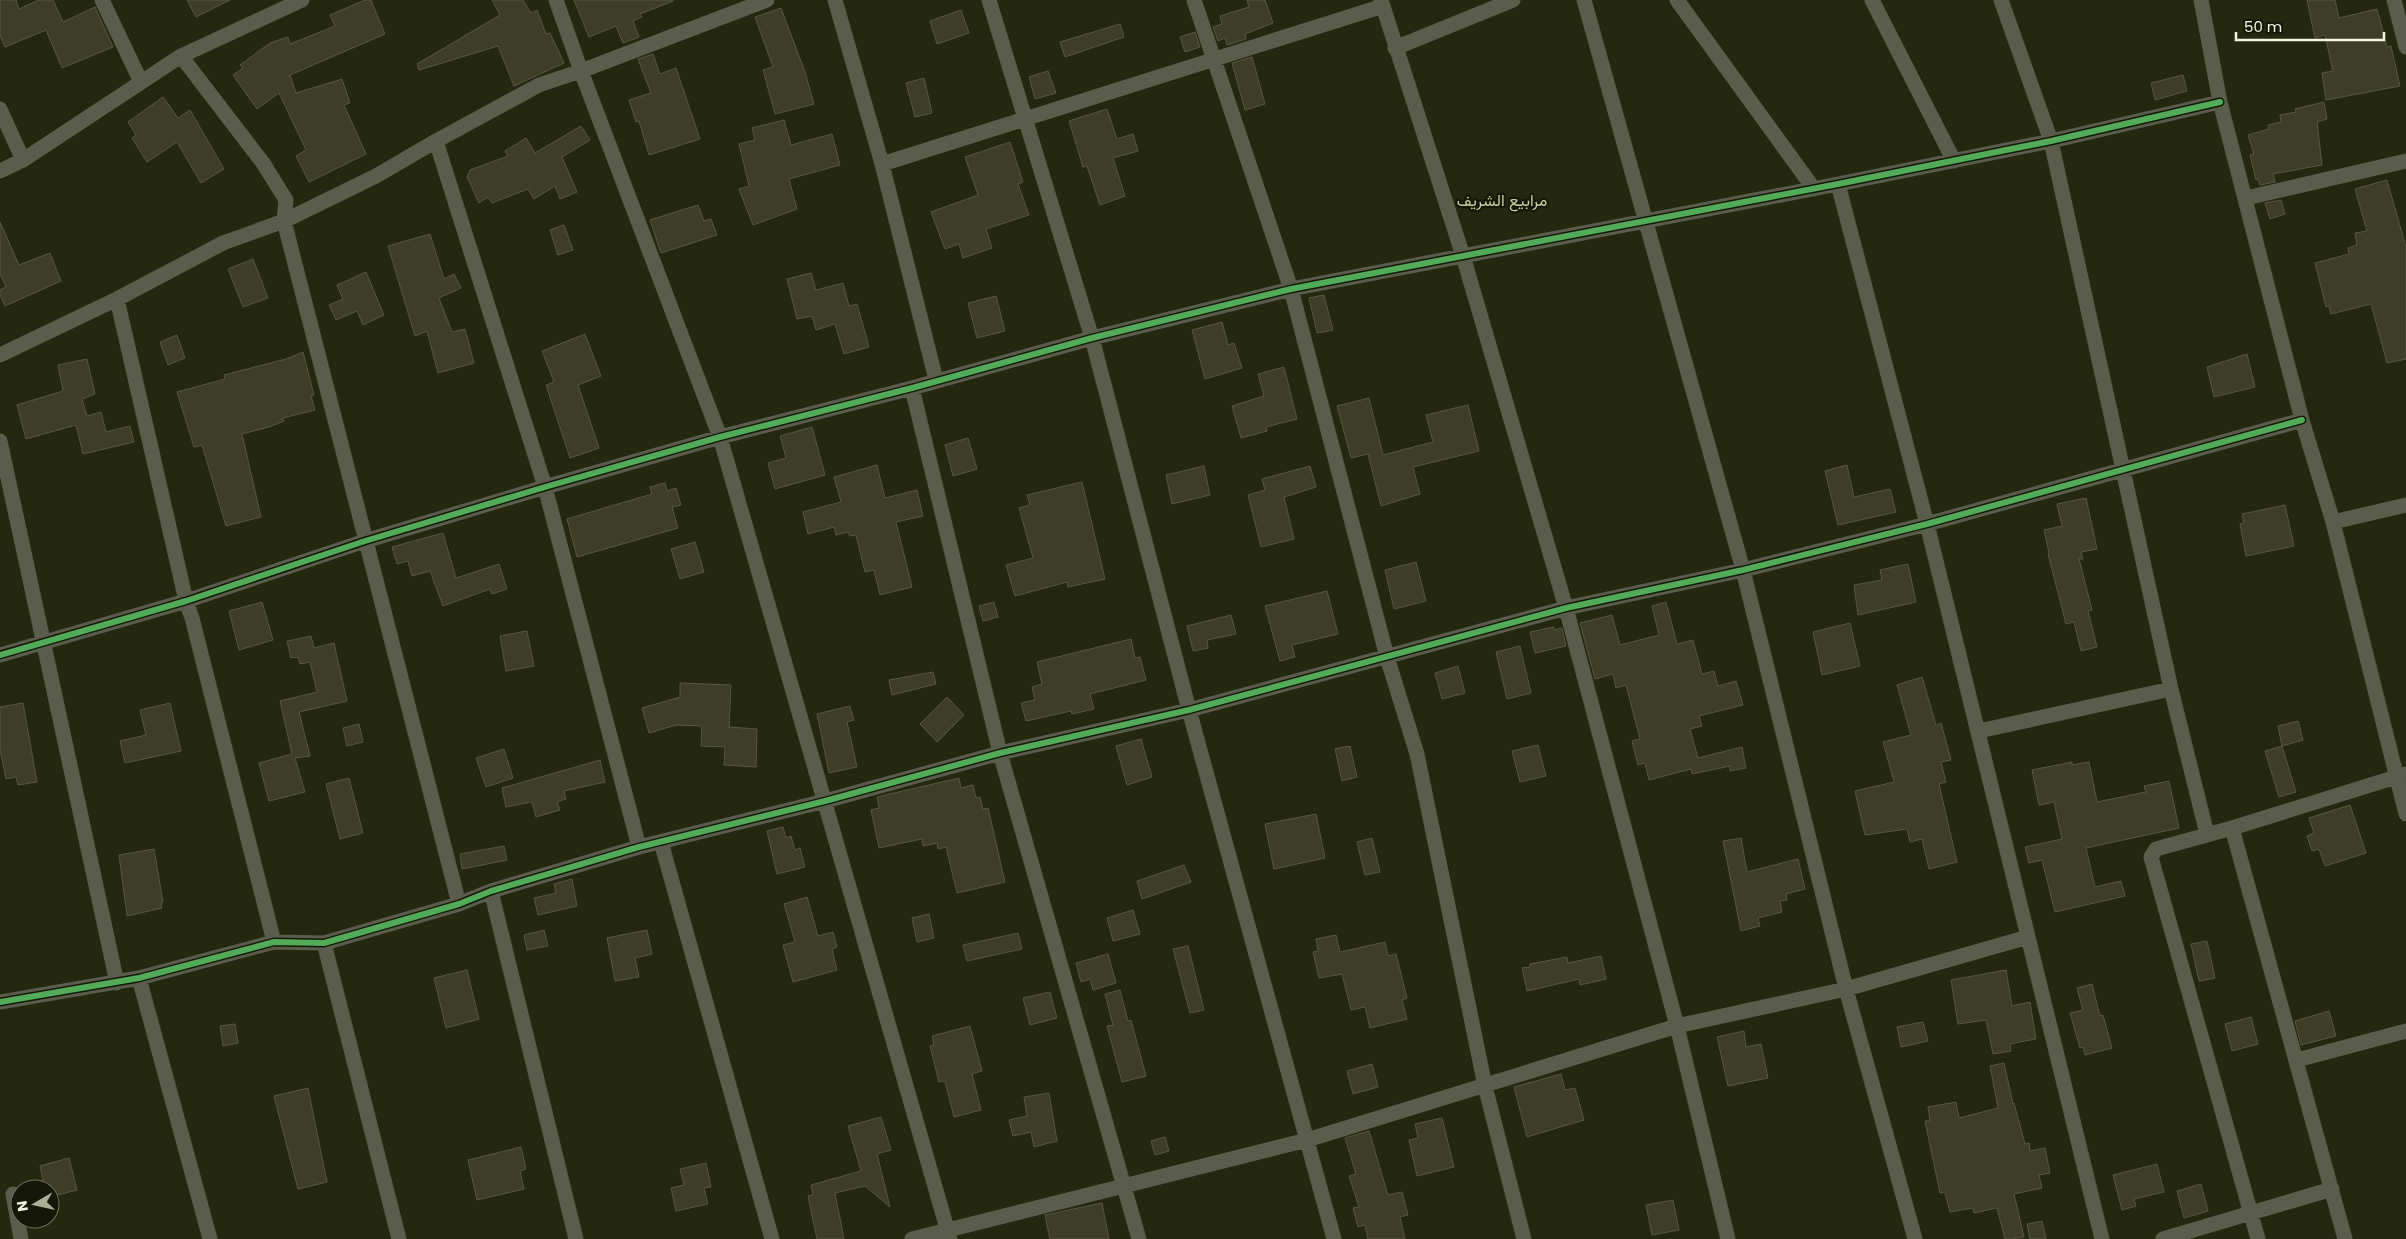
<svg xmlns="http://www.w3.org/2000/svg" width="2406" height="1239" font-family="Poppins,Vazirmatn,sans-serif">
  <rect width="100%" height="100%" fill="#24280e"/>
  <path fill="#3d3d28" stroke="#575742" d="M0,0H16L19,9L39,0H53L63,22L95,7L113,47L62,68L46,30L5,47L0,36Z
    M187,0H230L196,17Z
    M365,0H371L385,34L290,75L296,93L342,79L350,103L344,105L366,154L309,182L296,156L306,150L279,93L257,109L233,75L243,68L240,65L270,43L288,37L290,44L335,26L330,15Z
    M492,0H523L531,13L537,10L546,34L550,33L564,63L514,86L498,46L419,70L417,64L500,15Z
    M574,0H673V1L640,14L642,17L633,21L639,37L623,43L616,26L589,37Z
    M1247,0H1265L1273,23L1245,34L1246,39L1227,45L1225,38L1218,41L1213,27L1222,24L1220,16L1249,7Z
    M2307,0H2335L2339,18L2377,9L2387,47L2391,46L2400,86L2326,100L2322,73L2333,71L2325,35L2315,38Z
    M781,8L805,72L814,104L775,114L763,70L773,67L755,17Z
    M961,10L969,33L937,44L930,21Z
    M1120,24L1124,37L1065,57L1060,42Z
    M1195,32L1200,47L1185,52L1180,37Z
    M653,54L660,74L676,68L700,139L649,155L639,121L636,122L629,100L651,93L638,59Z
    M1252,57L1265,104L1245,110L1232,63Z
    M1048,71L1056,93L1035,99L1029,77Z
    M2183,75L2187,91L2155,100L2151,83Z
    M924,78L932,113L915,117L906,83Z
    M163,97L178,118L190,110L224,169L201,183L177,142L147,162L132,138L136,135L128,122Z
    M2324,102L2327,119L2317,122L2322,165L2273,174L2275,182L2260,185L2258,179L2256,180L2250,155L2254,154L2248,135L2269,129L2268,125L2281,122L2280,115L2296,112L2295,109Z
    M1107,109L1117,139L1133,134L1138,151L1113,158L1125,196L1100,205L1087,166L1083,167L1069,121Z
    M784,120L791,145L832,134L840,165L789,179L797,209L753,225L739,189L749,186L739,144L755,140L752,128Z
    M581,126L590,140L562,157L577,192L560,199L555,186L534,199L528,189L492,203L488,197L479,203L467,177L470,170L508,156L505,151L526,138L535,153Z
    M1010,142L1023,182L1018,184L1029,215L986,229L992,248L963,258L959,244L945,249L931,212L978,195L965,157Z
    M2387,180L2406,247V359L2387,363L2371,304L2331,314L2329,306L2326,307L2315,263L2349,254L2348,248L2357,245L2355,233L2367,231L2355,189Z
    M2281,200L2285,214L2270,219L2265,203Z
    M698,205L704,221L711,219L717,235L661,253L650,220Z
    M0,222L19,265L50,253L61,281L5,306L0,295V290L6,287L0,274Z
    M564,225L573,250L558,255L550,230Z
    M430,234L444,279L454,274L461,288L439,298L452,332L465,329L474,363L438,373L427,331L415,336L388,246Z
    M253,259L268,298L243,307L228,269Z
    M366,272L384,315L363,325L357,311L336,320L329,305L343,299L337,285Z
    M811,273L816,290L843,283L849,306L857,304L869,347L844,354L835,324L816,330L812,316L797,319L787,279Z
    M1324,295L1333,330L1317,333L1309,298Z
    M996,296L1005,331L977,338L968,303Z
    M1222,322L1228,345L1234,343L1242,368L1205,379L1192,330Z
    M585,334L601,376L578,385L599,448L570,458L546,385L554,382L542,351Z
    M177,335L185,358L168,365L160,342Z
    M303,352L314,395L311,396L315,410L283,418L284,421L269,427L242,434L261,517L226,526L202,445L194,447L177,392L225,379L224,375L286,359Z
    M2247,354L2255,387L2214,397L2207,367Z
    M87,359L95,394L82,399L87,416L101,412L106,432L130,426L134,442L83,454L76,425L26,439L17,405L63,391L58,365Z
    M1284,367L1297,419L1266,427L1267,431L1241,438L1232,406L1264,396L1258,374Z
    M1369,398L1383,455L1433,442L1426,415L1468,405L1479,451L1413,467L1420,494L1381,506L1368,454L1351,458L1337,406Z
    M812,427L825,475L775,489L768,463L786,458L780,436Z
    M968,438L977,469L953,476L945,445Z
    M877,465L885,498L917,490L923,516L896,522L912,587L880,595L874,570L865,572L856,535L850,536L848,532L836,535L834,527L808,534L803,512L841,502L834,477Z
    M1847,465L1854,497L1890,489L1896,512L1838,525L1825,471Z
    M1204,466L1210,495L1172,504L1166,475Z
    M1310,466L1316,487L1284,497L1294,539L1261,547L1248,495L1265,490L1262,479Z
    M1082,482L1105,579L1068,587L1067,582L1015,596L1006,565L1033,558L1019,508L1030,505L1027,495Z
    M665,483L667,491L676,488L681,505L672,507L678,528L577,557L567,519L652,494L650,487Z
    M2086,498L2097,549L2081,552L2083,559H2079L2092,610L2088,611L2097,647L2081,651L2074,622L2066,624L2048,554L2049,553L2044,530L2062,526L2057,504Z
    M2285,505L2294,546L2246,556L2240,524L2244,523L2242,514Z
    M443,533L456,578L499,564L507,589L492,594L490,589L443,606L430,571L412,576L408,561L397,564L392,547Z
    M695,542L704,572L680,579L671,549Z
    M1416,562L1426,601L1394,609L1385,570Z
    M1908,564L1916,602L1858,615L1854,585L1882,580L1880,570Z
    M1327,591L1338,634L1292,645L1295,657L1280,661L1265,606Z
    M262,602L273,640L239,650L229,611Z
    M994,602L998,617L983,621L979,606Z
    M1666,602L1677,644L1693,640L1702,674L1714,671L1718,686L1736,681L1743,705L1699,716L1702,726L1690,729L1698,758L1742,747L1746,768L1730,771V766L1692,774L1691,769L1649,780L1645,763L1638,765L1632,741L1640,739L1626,685L1616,688L1613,674L1595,679L1580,623L1612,615L1620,645L1659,635L1652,606Z
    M1231,615L1236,634L1207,640L1208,648L1193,651L1187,626Z
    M1850,623L1860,666L1822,675L1813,632Z
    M1554,627V630L1562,628L1566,646L1535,653L1530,632Z
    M527,631L534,666L506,671L500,636Z
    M311,636L314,648L334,643L347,701L299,712L310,756L295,758L305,792L269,801L259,763L292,754L280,701L317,692L310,662L300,664L298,657L291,658L287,641Z
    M1131,639L1135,658L1140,657L1146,680L1090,694L1094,709L1072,714L1071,711L1026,721L1021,703L1035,700L1032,687L1042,684L1037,662Z
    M1520,646L1531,693L1507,699L1496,652Z
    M1458,666L1465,693L1442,699L1435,673Z
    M933,672L936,684L892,695L889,680Z
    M1922,677L1936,725L1941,723L1951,760L1941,762L1946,782L1939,784L1957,862L1929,869L1922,839L1910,842L1907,829L1865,835L1855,791L1894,782L1883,742L1911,735L1897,685Z
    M680,683L731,685L729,727L757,729L756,767L724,765L725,747L701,746L702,726L676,725L649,733L642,708L680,697Z
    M947,697L964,715L937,742L920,724Z
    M23,703L37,782L18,785L16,777L6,779L0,749V707Z
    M170,703L181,751L125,763L120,741L146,735L140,710Z
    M850,706L854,720L847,722L857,767L829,773L817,714Z
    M2298,721L2303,740L2282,746L2278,726Z
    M359,724L363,742L347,746L343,728Z
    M1141,739L1152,777L1127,785L1116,746Z
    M1538,745L1546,776L1520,782L1512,751Z
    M1350,746L1357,777L1342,781L1335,749Z
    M2282,746L2296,792L2279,797L2265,751Z
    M504,749L513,778L486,787L476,758Z
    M600,760L605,782L564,791L566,799L557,802L560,810L536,817L532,802L506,807L502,788Z
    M2072,762V765L2089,762L2097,802L2146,792L2144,786L2169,781L2179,828L2086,848L2095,887L2121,881L2125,896L2055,912L2042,860L2029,863L2025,847L2062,839L2054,802L2039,805L2032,770Z
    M349,778L363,833L340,839L326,784Z
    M959,778L961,788L973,785L976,798L980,797L983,809L988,808L1005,882L957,893L946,847L938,849L937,843L923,846L922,839L879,848L871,810L879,808L877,797Z
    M2350,805L2366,853L2325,866L2319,849L2312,851L2307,836L2314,833L2309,818Z
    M1316,814L1325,858L1274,869L1265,824Z
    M783,827L786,838L791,836L795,850L800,848L805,867L777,874L767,831Z
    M1372,838L1380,872L1365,875L1357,842Z
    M1741,838L1747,872L1798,859L1805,889L1786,894L1787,900L1780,901L1782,912L1758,918L1760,926L1741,931L1723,841Z
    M504,846L507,860L462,869L460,854Z
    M154,849L163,902L161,903L162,908L127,916L119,855Z
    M1184,865L1191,882L1142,899L1137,881Z
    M572,879L577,906L538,915L534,898L556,893L554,884Z
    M807,897L818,936L833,932L837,947L832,949L837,970L793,982L783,945L795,942L784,904Z
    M1133,910L1140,934L1113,941L1107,918Z
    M929,914L934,938L917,942L912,918Z
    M544,930L548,946L527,950L524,935Z
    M647,930L652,954L635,958L639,977L615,981L607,938Z
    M1018,933L1022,949L967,961L963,945Z
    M1336,935L1340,952L1385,942L1388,956L1396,954L1407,998L1402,1000L1407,1019L1370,1028L1365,1007L1351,1010L1342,974L1319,978L1313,952L1318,951L1316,939Z
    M2207,941L2215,978L2199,981L2191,944Z
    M1188,946L1204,1010L1190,1013L1173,949Z
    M1108,954L1116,983L1093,990L1090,979L1081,982L1076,963Z
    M1601,956L1606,979L1580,985L1579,979L1527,991L1522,968L1530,967V964L1567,957L1568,963Z
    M467,970L479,1019L446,1028L434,978Z
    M2006,970L2012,1006L2030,1002L2036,1039L2010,1044L2011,1051L1993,1054L1986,1020L1958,1024L1951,980Z
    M2092,984L2100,1016L2103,1015L2112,1048L2085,1055L2083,1047L2080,1048L2070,1013L2083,1010L2077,988Z
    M1120,990L1128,1021L1131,1020L1146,1076L1122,1082L1107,1026L1113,1025L1105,994Z
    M1050,992L1057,1018L1030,1025L1023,998Z
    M2329,1011L2336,1036L2301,1045L2295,1021Z
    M2251,1017L2258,1044L2232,1051L2225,1024Z
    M1923,1022L1928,1041L1901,1047L1897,1027Z
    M235,1024L238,1043L223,1046L220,1026Z
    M970,1026L982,1071L972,1074L981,1110L954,1117L945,1081L939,1082L930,1046L934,1045L932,1036Z
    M1744,1031L1746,1047L1761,1044L1768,1078L1728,1086L1717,1037Z
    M2004,1063L2013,1104L2014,1103L2025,1144L2029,1143L2030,1151L2045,1148L2050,1173L2039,1175L2042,1188L2014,1194L2024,1237L2013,1239H2005L1997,1208L1974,1213L1973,1208L1950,1212L1945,1192L1940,1193L1925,1121L1930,1120L1928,1107L1956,1102L1959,1118L1998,1108L1990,1066Z
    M1372,1064L1378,1087L1353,1094L1347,1071Z
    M1561,1074L1565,1090L1575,1088L1584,1120L1527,1137L1514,1087Z
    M308,1088L327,1182L298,1189L274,1096Z
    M1049,1093L1057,1141L1034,1147L1031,1132L1013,1136L1009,1120L1027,1116L1024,1097Z
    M881,1117L891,1150L877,1154L890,1207L865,1186L835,1193L844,1239H817L808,1196L813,1195L811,1185L861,1171L848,1126Z
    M1442,1118L1454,1167L1417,1176L1409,1140L1418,1138L1415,1124Z
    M1369,1131L1388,1195L1402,1192L1408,1215L1400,1217L1405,1239H1368L1365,1225L1358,1227L1353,1208L1359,1207L1349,1176L1356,1174L1345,1138Z
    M1165,1137L1169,1151L1155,1155L1151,1141Z
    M521,1147L526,1169L520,1171L524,1189L477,1200L468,1160Z
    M69,1158L77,1190L50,1197V1189H45L40,1166Z
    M706,1163L711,1187L704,1188L708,1204L676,1211L671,1188L684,1185L680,1169Z
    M2157,1164L2164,1192L2134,1199L2136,1206L2122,1210L2113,1175Z
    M2201,1184L2208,1211L2184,1218L2177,1191Z
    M1673,1200L1679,1230L1652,1235L1646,1205Z
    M1102,1203L1109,1239H1050L1045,1215Z
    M2042,1221L2046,1239H2030L2027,1224Z"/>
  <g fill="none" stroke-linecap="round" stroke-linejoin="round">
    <path stroke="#5a5d4b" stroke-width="15" d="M102,0L141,82
      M556,0L581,71L720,437L950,1239
      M835,0L882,164L936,380
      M989,0L1092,338L1189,710L1334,1239
      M1194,0L1291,289L1387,657L1417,754L1485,1086L1524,1239
      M1381,0L1463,256L1566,608L1677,1026L1728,1239
      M1584,0L1743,570L1846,989L1915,1239
      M1677,0L1814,189
      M1872,0L1954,161
      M2001,0L2051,141L2171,689L2207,834
      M2201,0L2220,102L2302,420L2333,522L2406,814
      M2394,0L2406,47
      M1395,48L1513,0
      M181,56L263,163L286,200L284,221L459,904
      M0,109L23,160
      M436,141L545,487L639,847
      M882,164L1383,6
      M0,171L23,160L181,56L302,0
      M1838,184L1927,524L2102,1239
      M2246,198L2406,161
      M117,299L186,601L192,618L274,942
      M0,355L117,299L223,243L284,221L376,176L436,141L539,85L581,71L767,0
      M912,388L1000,753L1139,1239
      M0,441L117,983
      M2333,522L2406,505
      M0,655L186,601L365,541L545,487L720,437L912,388L1092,338L1291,289L1838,184L2051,141L2220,102
      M1979,731L2171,689
      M2232,828L2345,1239
      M661,842L772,1239
      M491,891L576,1239
      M324,943L399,1239
      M139,978L210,1239
      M0,1002L139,978L274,942L324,943L459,904L491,891L639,847L825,801L1000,753L1189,710L1566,608L1743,570L1927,524L2302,420
      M2297,1060L2406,1031
      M13,1194L21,1239
      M912,1239L1307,1140L1677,1026L1846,989L2028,937
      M2163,1239L2332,1189
      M2258,1239L2151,857L2156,849L2232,828L2406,774"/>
    <g stroke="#151806" stroke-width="9">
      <path id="cycleway" d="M0,655L186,601L365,541L545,487L720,437L912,388L1092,338L1291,289L1838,184L2051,141L2220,102
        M0,1002L139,978L274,942L324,943L459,904L491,891L639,847L825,801L1000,753L1189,710L1566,608L1743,570L1927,524L2302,420"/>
    </g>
    <use href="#cycleway" stroke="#51ab58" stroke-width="6"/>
  </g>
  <g text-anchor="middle" stroke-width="4.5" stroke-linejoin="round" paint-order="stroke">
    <g font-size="16" fill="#c7d2a1" stroke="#151806">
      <text x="1502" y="206">مرابيع الشريف</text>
    </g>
  </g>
  <g transform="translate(35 1204) rotate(261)"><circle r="24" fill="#151806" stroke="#6d725d"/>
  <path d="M0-4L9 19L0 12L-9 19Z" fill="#aaaf96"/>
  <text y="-8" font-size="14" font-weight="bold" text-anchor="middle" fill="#f2f8df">N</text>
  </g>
  <path d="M2236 32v8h148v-8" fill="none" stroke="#f2f8df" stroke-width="2.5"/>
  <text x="2244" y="32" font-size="15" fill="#f2f8df" stroke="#151806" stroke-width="4" paint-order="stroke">50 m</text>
</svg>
